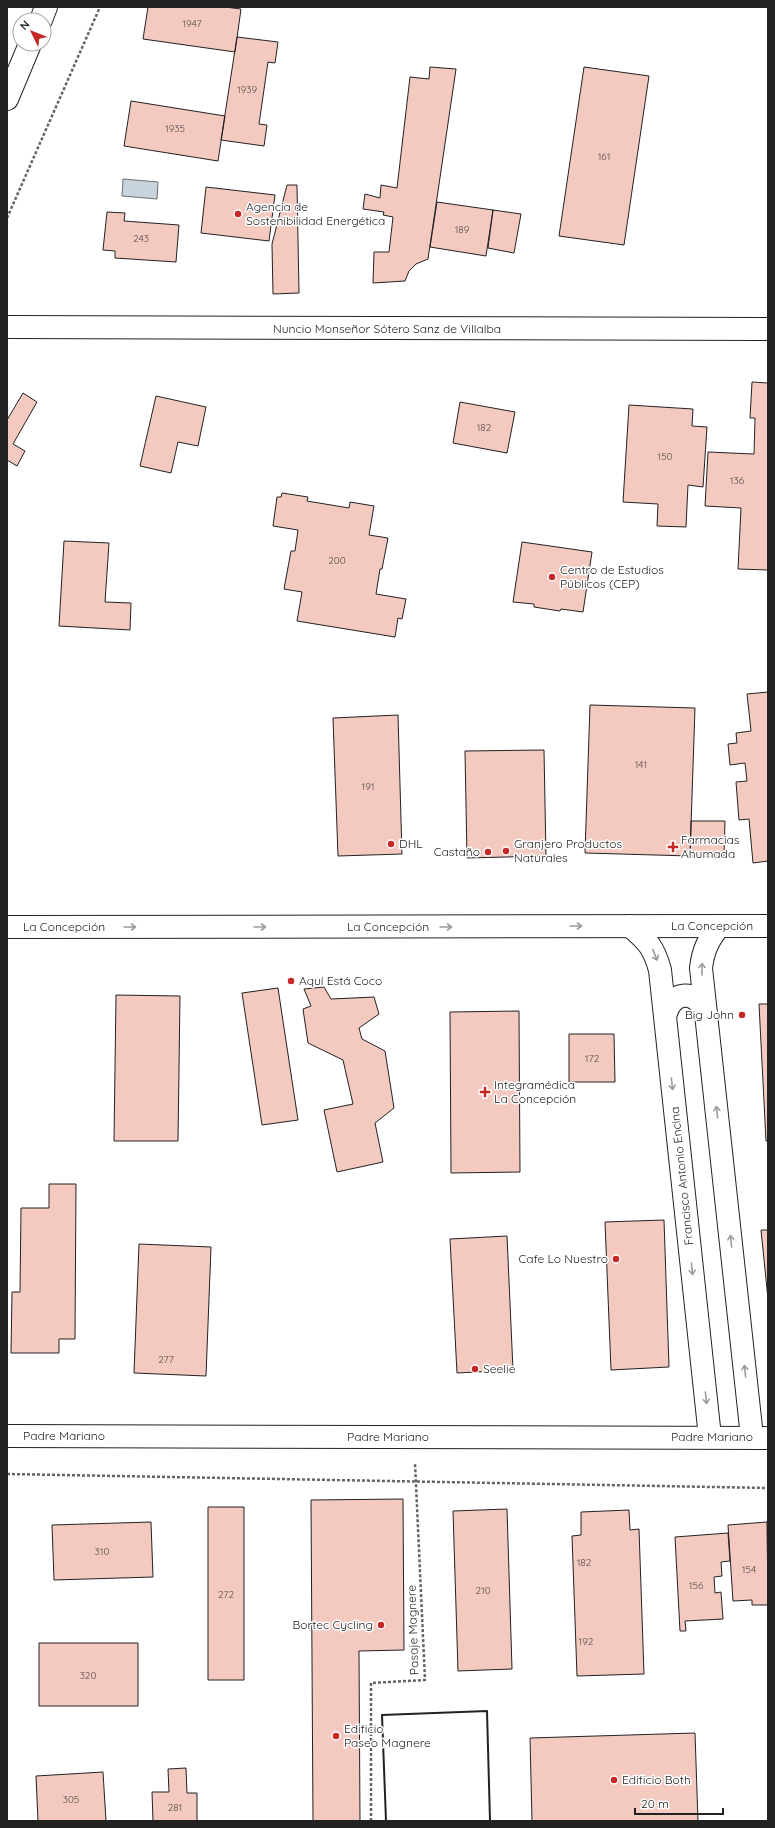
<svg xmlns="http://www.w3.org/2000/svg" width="775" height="1828" font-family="Quicksand,sans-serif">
  <rect width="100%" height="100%" fill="#fff"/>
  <path fill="#c7d3dd" stroke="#6f6f6f" d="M123,179L158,182L157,199L122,196Z"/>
  <path fill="#f3c9c0" stroke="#222" d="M148,7H225L241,9L235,52L143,39Z
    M237,37L278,42L275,63L268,62L259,124L267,125L264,146L221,140Z
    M430,67L456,69L428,259L416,264L409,271L405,281L373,283L374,252H389L393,217L383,215L384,212L363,209L365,194L380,198L381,185L397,188L410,77L429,79Z
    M584,67L649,76L624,245L559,236Z
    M131,101L225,116L218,161L124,146Z
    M287,185H297L299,293L273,294L272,244Z
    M206,187L275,195L269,241L201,233Z
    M437,202L493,210L486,256L430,247Z
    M493,210L521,214L514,253L488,248Z
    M107,212L125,213L124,221L179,225L176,262L115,258V251L103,250Z
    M752,382L768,383V570L738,569L741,508L705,506L708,452L754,454L755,418H750Z
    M23,393L37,402L13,444L25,451L17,466L7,460V420Z
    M156,396L206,407L198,446L178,442L171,473L140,466Z
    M460,402L515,412L507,453L453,443Z
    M629,405L693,409L692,426L707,427L703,487L688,485L686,527L657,526L658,504L623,502Z
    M282,493L308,497L307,501L349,508L350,502L374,506L369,535L388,538L382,569H380L376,594L406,599L402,619L398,618L395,637L297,621L302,592L284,589L291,551H295L298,530L273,526L277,497H281Z
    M64,541L109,543L105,602L131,603L130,630L59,626Z
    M522,542L592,552L583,612L561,609L560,611L534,607V604L513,602Z
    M768,692V861L753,863L749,819L739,820L736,782L747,781L745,763L730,765L728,744L737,743L736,733L751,731L747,694Z
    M590,705L695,708L690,856L585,853Z
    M398,715L402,854L338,856L333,718Z
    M544,750L546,856L467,858L465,751Z
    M691,821H725L724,857L690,856Z
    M324,987L331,999L374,997L379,1014L359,1028L362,1039L385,1051L394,1108L375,1123L383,1162L337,1172L324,1110L353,1104L343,1060L308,1043L303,1009L311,1006L304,989Z
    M278,988L298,1120L262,1125L242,993Z
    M116,995L180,996L178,1141H114Z
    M759,1004H768V1141H766Z
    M519,1011L520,1172L451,1173L450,1012Z
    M569,1034H614L615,1082H569Z
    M49,1184H76L75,1339H59V1353H11L12,1292H20L21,1208H49Z
    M664,1220L669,1367L611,1370L605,1222Z
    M761,1230H768V1299Z
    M507,1236L513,1370L457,1373L450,1239Z
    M139,1244L211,1247L206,1376L134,1373Z
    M403,1499L404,1650L359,1651L360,1821H313L311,1500Z
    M208,1507H244V1680H208Z
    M507,1509L512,1669L458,1671L453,1511Z
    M629,1510L630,1530L639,1529L644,1674L577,1676L572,1536L581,1535V1512Z
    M151,1522L153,1577L54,1580L52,1525Z
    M767,1522L768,1605H752V1600L733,1601L728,1525Z
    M728,1533L730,1561L721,1562L722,1576L714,1577L715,1593L721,1592L723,1619L685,1621L686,1631H680L675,1537Z
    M39,1643H138V1706H39Z
    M695,1733L698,1821H532L530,1738Z
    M186,1768L187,1793H197V1821H153L152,1792H169L168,1769Z
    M103,1772L106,1821H38L36,1776Z"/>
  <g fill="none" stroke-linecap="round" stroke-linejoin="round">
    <g stroke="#222" stroke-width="24">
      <path id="minor" d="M7,327L768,329
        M630,926C648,941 654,948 660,970L710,1437
        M719,926C708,940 703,951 701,968L752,1437
        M665,1017C670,991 695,988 706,1012
        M7,1436L768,1438"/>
    </g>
    <g stroke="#222" stroke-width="24">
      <path id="tertiary" d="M7,927L768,926"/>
    </g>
    <g stroke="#222" stroke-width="24">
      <path id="primary" d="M41,20L46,7
        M7,99L30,44"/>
    </g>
    <path stroke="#646464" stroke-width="2.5" stroke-dasharray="3 2" stroke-linecap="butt" d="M7,218L100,7
      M7,1474L768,1488
      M371,1821V1683L425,1680L415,1463"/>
    <use href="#minor" stroke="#fff" stroke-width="22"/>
    <use href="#tertiary" stroke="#fff" stroke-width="22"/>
    <use href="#primary" stroke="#fff" stroke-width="22"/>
    <path stroke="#222" stroke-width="2" d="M386,1821L382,1715L487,1711L490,1821"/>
  </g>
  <defs><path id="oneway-shaft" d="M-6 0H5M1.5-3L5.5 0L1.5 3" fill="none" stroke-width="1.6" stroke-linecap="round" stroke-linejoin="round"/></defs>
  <g stroke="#9c9c9c">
    <use href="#oneway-shaft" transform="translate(576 926)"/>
    <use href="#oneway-shaft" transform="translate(130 927)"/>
    <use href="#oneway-shaft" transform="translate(260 927)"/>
    <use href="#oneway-shaft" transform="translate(446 927)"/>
    <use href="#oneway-shaft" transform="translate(655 955) rotate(69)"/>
    <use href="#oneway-shaft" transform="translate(702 969) rotate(-90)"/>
    <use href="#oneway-shaft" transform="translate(672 1084) rotate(84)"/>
    <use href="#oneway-shaft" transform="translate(717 1112) rotate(-96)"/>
    <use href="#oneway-shaft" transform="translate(731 1241) rotate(-96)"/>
    <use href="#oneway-shaft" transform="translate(692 1269) rotate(84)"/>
    <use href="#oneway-shaft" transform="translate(745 1371) rotate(-96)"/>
    <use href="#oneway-shaft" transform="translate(706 1398) rotate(84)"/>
  </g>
  <g fill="#c62828" stroke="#fff" stroke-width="1.5">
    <circle cx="238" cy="214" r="4"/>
    <circle cx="552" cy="577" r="4"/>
    <circle cx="391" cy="844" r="4"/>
    <path d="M671 841h4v4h4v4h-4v4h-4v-4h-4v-4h4z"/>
    <circle cx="506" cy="851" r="4"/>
    <circle cx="488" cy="852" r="4"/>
    <circle cx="291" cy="981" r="4"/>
    <circle cx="742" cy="1015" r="4"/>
    <path d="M483 1086h4v4h4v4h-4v4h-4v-4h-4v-4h4z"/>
    <circle cx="616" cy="1259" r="4"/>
    <circle cx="475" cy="1369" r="4"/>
    <circle cx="381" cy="1625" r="4"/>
    <circle cx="336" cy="1736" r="4"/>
    <circle cx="614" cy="1780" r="4"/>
  </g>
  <g text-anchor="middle" stroke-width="3" stroke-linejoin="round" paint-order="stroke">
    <g font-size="10" fill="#564c4a">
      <text x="192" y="27">1947</text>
      <text x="247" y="93">1939</text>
      <text x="175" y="132">1935</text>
      <text x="604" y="160">161</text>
      <text x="462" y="233">189</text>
      <text x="141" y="242">243</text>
      <text x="484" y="431">182</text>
      <text x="665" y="460">150</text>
      <text x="737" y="484">136</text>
      <text x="337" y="564">200</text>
      <text x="641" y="768">141</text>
      <text x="368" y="790">191</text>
      <text x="592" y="1062">172</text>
      <text x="166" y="1363">277</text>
      <text x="102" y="1555">310</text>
      <text x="584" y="1566">182</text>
      <text x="749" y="1573">154</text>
      <text x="696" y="1589">156</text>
      <text x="483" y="1594">210</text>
      <text x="226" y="1598">272</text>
      <text x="586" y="1645">192</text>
      <text x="88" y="1679">320</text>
      <text x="71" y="1803">305</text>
      <text x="175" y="1811">281</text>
    </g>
    <g font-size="12" fill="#222" stroke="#fff" text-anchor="start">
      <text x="246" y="211">Agencia de<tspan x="246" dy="14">Sostenibilidad Energética</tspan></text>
      <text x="560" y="574">Centro de Estudios<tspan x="560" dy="14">Públicos (CEP)</tspan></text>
      <text x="681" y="844">Farmacias<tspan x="681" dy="14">Ahumada</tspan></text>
      <text x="399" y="848">DHL</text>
      <text x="514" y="848">Granjero Productos<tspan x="514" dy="14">Naturales</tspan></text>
      <text x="480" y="856" text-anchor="end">Castaño</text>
      <text x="299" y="985">Aquí Está Coco</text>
      <text x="734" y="1019" text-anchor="end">Big John</text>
      <text x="494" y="1089">Integramédica<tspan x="494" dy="14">La Concepción</tspan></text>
      <text x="608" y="1263" text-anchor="end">Cafe Lo Nuestro</text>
      <text x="483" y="1373">Seelie</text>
      <text x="373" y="1629" text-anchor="end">Bortec Cycling</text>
      <text x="344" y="1733">Edificio<tspan x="344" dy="14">Paseo Magnere</tspan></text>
      <text x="622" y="1784">Edificio Both</text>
    </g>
    <g font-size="12" fill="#222" stroke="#fff">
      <text x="387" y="333">Nuncio Monseñor Sótero Sanz de Villalba</text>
      <text x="712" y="930">La Concepción</text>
      <text x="64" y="931">La Concepción</text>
      <text x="388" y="931">La Concepción</text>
      <text transform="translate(682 1176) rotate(-96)" y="4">Francisco Antonio Encina</text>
      <text x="64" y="1440">Padre Mariano</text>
      <text x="388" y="1441">Padre Mariano</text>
      <text x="712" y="1441">Padre Mariano</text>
      <text transform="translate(413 1630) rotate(-92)" y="4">Pasaje Magnere</text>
    </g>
  </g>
  <rect width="775" height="1828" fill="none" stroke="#222222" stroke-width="16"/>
  <g transform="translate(32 32) rotate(313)"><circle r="19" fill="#ffffff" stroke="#a7a7a7"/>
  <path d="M0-3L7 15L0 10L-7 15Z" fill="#c62828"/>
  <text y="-6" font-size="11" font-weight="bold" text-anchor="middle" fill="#222222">N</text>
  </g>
  <path d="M635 1808v6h88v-6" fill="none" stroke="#222222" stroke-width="2"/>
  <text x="641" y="1808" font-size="12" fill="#222222" stroke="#ffffff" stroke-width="3" paint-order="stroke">20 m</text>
</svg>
